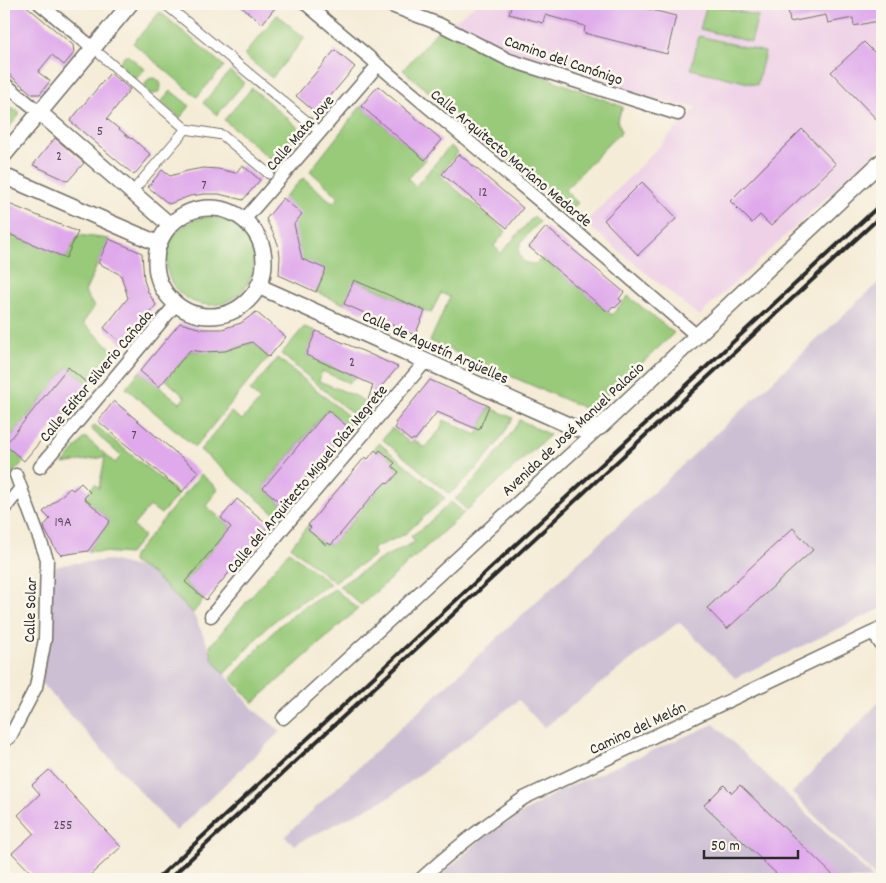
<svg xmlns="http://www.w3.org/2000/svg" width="886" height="883" font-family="Dekko,sans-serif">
  <rect width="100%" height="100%" fill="#fbf7ec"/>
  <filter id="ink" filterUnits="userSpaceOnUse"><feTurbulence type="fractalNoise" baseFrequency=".02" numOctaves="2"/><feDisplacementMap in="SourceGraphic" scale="10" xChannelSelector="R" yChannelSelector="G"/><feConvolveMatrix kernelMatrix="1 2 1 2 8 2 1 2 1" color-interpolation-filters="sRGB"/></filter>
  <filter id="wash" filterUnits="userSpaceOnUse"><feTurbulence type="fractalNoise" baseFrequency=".0096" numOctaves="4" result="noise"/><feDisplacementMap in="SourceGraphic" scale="20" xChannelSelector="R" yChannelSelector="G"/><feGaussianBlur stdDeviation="1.12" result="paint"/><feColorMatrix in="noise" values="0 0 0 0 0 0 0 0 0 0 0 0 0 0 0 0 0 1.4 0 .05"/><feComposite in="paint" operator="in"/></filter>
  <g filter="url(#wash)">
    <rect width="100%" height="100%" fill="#f5ecd7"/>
    <path fill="#eed0e7" d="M476,4H725L762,13L761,4H882V146L699,316L585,223L697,107L665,103L510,55L450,24Z"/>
    <path fill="#ccbed3" d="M882,279V516L879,521L882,528V608L735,678L679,622L544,728L519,700L390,797L294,845L285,836Z
      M110,560L146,569L159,580L193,613L209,648L212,658L254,710L281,731L176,831L42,684L51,568L67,564Z
      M882,699V879H878L792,793Z
      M714,724L874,879H436L485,836L559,791Z"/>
    <path fill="#99ca7a" stroke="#627a52" d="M707,4L758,16L751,42L700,29Z
      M160,12L224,66L197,97L133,43Z
      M277,15L305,38L272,78L244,55Z
      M440,28L506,62L623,107L617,120L621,130L620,135L615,137L565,190L578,203L570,211L403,70Z
      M699,36L765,52L757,85L691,69Z
      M126,54L145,69L135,80L117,65Z
      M230,71L244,83L217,115L203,103Z
      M145 86a8 8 0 1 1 16 0a8 8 0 1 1-16 0Z
      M252,88L301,130L274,162L224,120Z
      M171,91L190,106L180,118L161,102Z
      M361,106L425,160L408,179L416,186L450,146L458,152L439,175L506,231L494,246L501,253L534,216L540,222C532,231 512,245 521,258C524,263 529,264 535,264L543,258L612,315L628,296L674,333L591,411L430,341L450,297L441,293L431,313L355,280L344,304L316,292L301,259L283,198L303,178L333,203L339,197L310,171Z
      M9,109H15L19,112V115L4,134V119Z
      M166 261a44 44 0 1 1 88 0a44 44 0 1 1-88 0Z
      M9,234L66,258L78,235L109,239L85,292L94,307L83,323L115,352L88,384L68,367L5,444L24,461L8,478L4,474V241Z
      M304,327L316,331L306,355L356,377L349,383L322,371L319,381L358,397L366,404L356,417L281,354Z
      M253,343L269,357L195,447L126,388L140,371L180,403L185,397L166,380L190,351C216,352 229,349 253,343Z
      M278,358L353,420L348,427L327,410L263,488L283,505L275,514L200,450L231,412L242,420L260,400L250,391Z
      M489,407L513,418C498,446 474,474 449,494L382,439L392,428L410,443L415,440L424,448L440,430L444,420L477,435Z
      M520,420L550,435L467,510L455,499C481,476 501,449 520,420Z
      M95,425L179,494L161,514L150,506L133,526L144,536L129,554L88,551L110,521L84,498L95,484L99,488L105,457L63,464L85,437L115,463L121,456L91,429Z
      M379,443L445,498L405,534L372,549L375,555L334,582L291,547L308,525L311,527L308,530L326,545L328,543L331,545L356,517L355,515L386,482L388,484L399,472L392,466L394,462L381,450L378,453L374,449Z
      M201,474L218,489L206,506L231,527L185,582L204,599L193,613L152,574L132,562L133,556Z
      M451,502L464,513L361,605L339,586L384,557L415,542L411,536L424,527Z
      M289,551L330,584L285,612L266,628L224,674L212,658L210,646Z
      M335,589L358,609L253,703L231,678L279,626L304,607Z"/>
    <g id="blocks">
      <path fill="#dfa9ec" d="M4,4H24L73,45L74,53L64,65L52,55L38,72L50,81L40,94H32L4,70Z
        M238,4H278L262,24Z
        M512,4H628L676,16L667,54L584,33L585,26L545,15L543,23L509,14Z
        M787,4H882V20L854,26L853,18L828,23L826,15L790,22Z
        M864,42L882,60V125L831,72Z
        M335,50L355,67L316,113L296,96Z
        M110,73L130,89L107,119L131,139L132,138L151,155L134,175L70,121Z
        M378,86L442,140L425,160L361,106Z
        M802,129L836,164L771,226L760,215L752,223L730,201Z
        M55,138L84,163L68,181L33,165Z
        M459,154L523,208L507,228L442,174Z
        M242,165L260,180L243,200L219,194H205L190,196L169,204L148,187L162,170L170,176L187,171L203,168L218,169L236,173Z
        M642,182L677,218L638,255L604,220Z
        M283,198L302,214L294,224L302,259L326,269L316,292L279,275L280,256L278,244L273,233L266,219Z
        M4,202L78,232L66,258L4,232Z
        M546,227L624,292L619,299L622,301L615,308L613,306L608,312L529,247Z
        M109,239L142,253L144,280L148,292L156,305L123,344L104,328L128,298L121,275L98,263Z
        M354,280L425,311L415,335L344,304Z
        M256,312L286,337L269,357L252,342L225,351L203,352L190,350L159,387L140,371L180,323L202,329H222L241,323Z
        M316,331L365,352L398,367L367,403L373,385L306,355Z
        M68,367L88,384L24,461L5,445Z
        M430,380L489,406L479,430L437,412L415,440L413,439L411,441L395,428L397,425L395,423Z
        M114,401L199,472L182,492L98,421Z
        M328,410L348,427L283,505L263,488Z
        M375,450L378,453L380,450L395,463L392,466L399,472L388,484L386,482L373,495L331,545L328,543L326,545L308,530L311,527L308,525L365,457L368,459Z
        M81,483L90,492L84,498L110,521L88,551L61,555L56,550L45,530L44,526L50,519L43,512L70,488L73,490Z
        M237,499L269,525L206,600L185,582L231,527L221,518Z
        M793,528L813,550L727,629L707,608Z
        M49,770L121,847L86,879H37L12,853L34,833L18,815L40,794L32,785Z
        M724,785L732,793L740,785L837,879H782L704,805Z"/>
    </g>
  </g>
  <g filter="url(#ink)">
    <use href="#blocks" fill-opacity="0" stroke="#726f67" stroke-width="1"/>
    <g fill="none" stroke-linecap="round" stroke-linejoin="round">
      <g stroke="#726f67" stroke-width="11">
        <path id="pedestrian" d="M165,4L314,127
          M101,55L186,129L222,135L269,174
          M138,185L186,129"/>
      </g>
      <g stroke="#726f67" stroke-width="15">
        <path id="minor" d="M40,4L93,48
          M306,4L580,235L697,336
          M386,4L439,24L509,60L678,114
          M4,83L39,112
          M244,220L378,65
          M40,467L176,304
          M4,509L21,488
          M211,616L285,526L426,361
          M873,632L882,646
          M283,718L600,427
          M4,741L10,737L36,687L45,639L47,559L16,475
          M421,879C453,849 488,823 524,798L882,628"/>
      </g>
      <g stroke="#726f67" stroke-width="18">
        <path id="tertiary" d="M39,112L170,225
          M4,155L130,4
          M4,176L159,244
          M156 262a54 54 0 1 1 108 0a54 54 0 1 1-108 0Z
          M258,286L575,428L586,431L600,427L882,161"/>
      </g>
      <use href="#pedestrian" stroke="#fff" stroke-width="9"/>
      <use href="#minor" stroke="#fff" stroke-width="12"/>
      <use href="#tertiary" stroke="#fff" stroke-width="15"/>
      <path stroke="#2b2b2b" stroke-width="4" d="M157,879L882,203
        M169,879L882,215"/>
    </g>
  </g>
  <g text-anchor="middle" stroke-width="5" stroke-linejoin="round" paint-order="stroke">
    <g font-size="14" fill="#584a5b">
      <text x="100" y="135">5</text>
      <text x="59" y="160">2</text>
      <text x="204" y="189">7</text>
      <text x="483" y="196">12</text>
      <text x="352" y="366">2</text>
      <text x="134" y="439">7</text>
      <text x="63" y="526">19A</text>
      <text x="63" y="829">255</text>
    </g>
    <g font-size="16" fill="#2b2b2b" stroke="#fbf7ec">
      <text transform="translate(564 59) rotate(19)" y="6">Camino del Canónigo</text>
      <text transform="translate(299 132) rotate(-49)" y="6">Calle Mata Jove</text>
      <text transform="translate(512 157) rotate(40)" y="6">Calle Arquitecto Mariano Medarde</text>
      <text transform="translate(436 346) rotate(24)" y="6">Calle de Agustín Argüelles</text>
      <text transform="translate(95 375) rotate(-50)" y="6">Calle Editor Silverio Cañada</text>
      <text transform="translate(572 428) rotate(-43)" y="6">Avenida de José Manuel Palacio</text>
      <text transform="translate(306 478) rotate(-50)" y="6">Calle del Arquitecto Miguel Díaz Negrete</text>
      <text transform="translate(29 610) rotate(-88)" y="6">Calle Solar</text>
      <text transform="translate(637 727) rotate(-25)" y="6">Camino del Melón</text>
    </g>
  </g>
  <rect width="886" height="883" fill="none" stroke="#fbf7ec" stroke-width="20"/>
  <path d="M704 850v8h94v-8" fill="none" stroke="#2b2b2b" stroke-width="2.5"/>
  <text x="711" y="850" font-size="15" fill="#2b2b2b" stroke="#fbf7ec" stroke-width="4" paint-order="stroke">50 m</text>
</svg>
